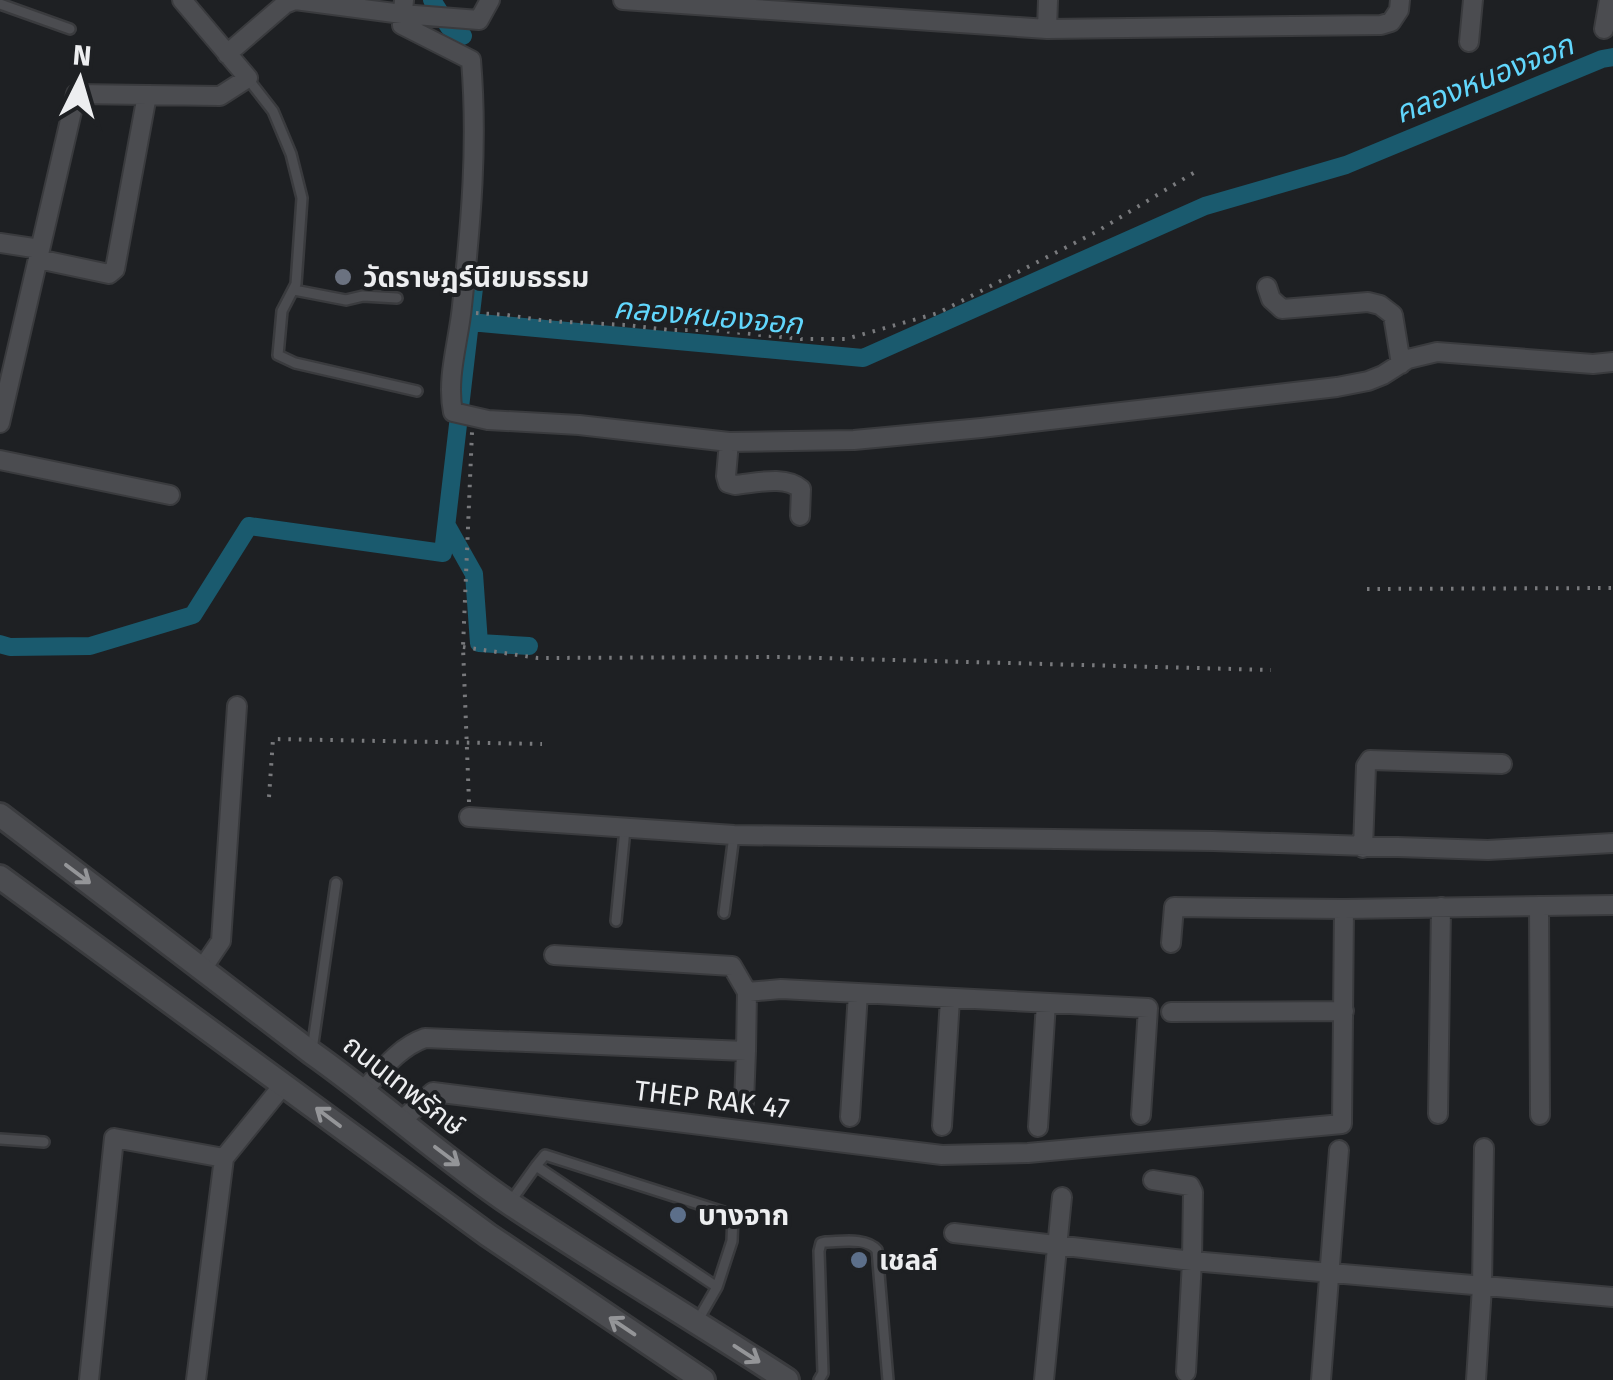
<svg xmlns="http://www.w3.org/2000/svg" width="1613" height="1380" font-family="'Fira Sans','Noto Sans Thai',sans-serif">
  <rect width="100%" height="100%" fill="#1e2023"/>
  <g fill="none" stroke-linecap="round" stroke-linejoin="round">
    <path stroke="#1a5a6e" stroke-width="18" d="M432,0L449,27L463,36
      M470,322L474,288
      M447,526L474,574L479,643L529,646
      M0,644L10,647L90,646L193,615L249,526L443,553L470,322L863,358L1205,206L1346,165L1602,59L1613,57"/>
    <g stroke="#3a3b3e" stroke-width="14">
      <path id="lane" d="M0,4L70,29
        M248,79L273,111L291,154L302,198L296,284L282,311L278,355L295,363L417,391
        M294,290L346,300L363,296L397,298
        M724,913L734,835
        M616,921L625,829
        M312,1050L336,883
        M0,1139L44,1142
        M536,1166L545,1155L733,1215L732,1241L717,1287
        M511,1201L536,1166L717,1287L698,1320
        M819,1380L823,1373L819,1251L821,1243L825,1242C841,1242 866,1237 877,1250L888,1380"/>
    </g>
    <g stroke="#3a3b3e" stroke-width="22">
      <path id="street" d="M404,0L402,25L471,60C478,144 471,223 462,306C459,340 446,378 453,412L488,420L579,425L729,442L854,440L981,428L1337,387L1368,381L1383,375L1408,359L1437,352L1593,364L1613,362
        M623,0L1047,29L1381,25L1391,22L1399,10L1400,0
        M1047,29L1048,0
        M1604,29L1609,0
        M1469,42L1473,0
        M227,54L285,4L295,0L402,14L479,20L490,0
        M0,243L40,249
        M38,259L109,274L115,269L147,95
        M1267,287L1271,299L1282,309L1368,302L1380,305L1393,315L1401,364
        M0,423L76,94L220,96L248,78L182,0
        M729,442L726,476L728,483L735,485C756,483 785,475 801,489L800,516
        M0,460L170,495
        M469,817L734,835L1213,841L1488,850L1613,843
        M1363,848L1366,766L1370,760L1502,764
        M1539,906L1540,1115
        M1171,943L1174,907L1344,909
        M554,955L732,966L747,992
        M202,969L221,941L237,706
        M1171,1012L1344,1011
        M364,1090C382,1070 399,1047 425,1038L746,1051L747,992L781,989L1148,1008L1141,1115
        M744,1102L746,1051
        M1438,1114L1441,907
        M850,1117L858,993
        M401,1121L433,1092L942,1155L1028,1153L1342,1124L1344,909L1613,905
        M942,1126L950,999
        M1038,1127L1046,1003
        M1153,1180L1190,1186L1193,1192L1192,1261L1186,1372
        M954,1233L1192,1261L1613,1297
        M89,1380L114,1138L224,1158
        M196,1380L224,1158L284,1084
        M1044,1380L1062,1197
        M1321,1380L1339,1150
        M1476,1380L1482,1287L1484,1148"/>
    </g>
    <g stroke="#3a3b3e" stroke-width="28">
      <path id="secondary" d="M0,815L312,1053C380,1101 442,1158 512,1205C602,1265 696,1321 787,1380
        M0,877L488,1235L703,1380"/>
    </g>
    <path stroke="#797a7d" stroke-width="4" stroke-dasharray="2.5 8" stroke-linecap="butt" d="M476,313L507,315L547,321L626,325L670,330H712L801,339H846L938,313L1096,232L1195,172
      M1367,589L1613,588
      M463,647L538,658L781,657L1271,670
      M269,797L273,739L542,744
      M469,802L463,647L472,432"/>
    <use href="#lane" stroke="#4b4c50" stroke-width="9"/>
    <use href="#street" stroke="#4b4c50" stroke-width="18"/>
    <use href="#secondary" stroke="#4b4c50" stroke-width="22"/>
  </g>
  <defs><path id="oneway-shaft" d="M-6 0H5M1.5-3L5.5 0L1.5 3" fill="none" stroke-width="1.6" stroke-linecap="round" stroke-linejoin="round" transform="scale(2.5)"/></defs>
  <g stroke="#949598">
    <use href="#oneway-shaft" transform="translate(78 874) rotate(37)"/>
    <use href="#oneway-shaft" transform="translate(328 1117) rotate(-143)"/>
    <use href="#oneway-shaft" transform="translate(447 1156) rotate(37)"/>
    <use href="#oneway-shaft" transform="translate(622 1326) rotate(-146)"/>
    <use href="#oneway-shaft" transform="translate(747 1354) rotate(33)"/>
  </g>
  <circle fill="#6b7280" stroke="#1e2023" stroke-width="4" cx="343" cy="277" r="10"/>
  <g fill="#5c6f8a" stroke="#1e2023" stroke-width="4">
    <circle cx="678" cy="1215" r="10"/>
    <circle cx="859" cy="1260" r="10"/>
  </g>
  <g text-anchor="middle" stroke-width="8" stroke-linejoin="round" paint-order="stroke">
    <g font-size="28" font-weight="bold" fill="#edeef0" stroke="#1e2023" text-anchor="start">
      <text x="363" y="287">วัดราษฎร์นิยมธรรม</text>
      <text x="698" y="1225">บางจาก</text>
      <text x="879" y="1270">เชลล์</text>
    </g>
    <g font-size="28" fill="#edeef0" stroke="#1e2023">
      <text transform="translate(404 1085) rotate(38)" y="10">ถนนเทพรักษ์</text>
      <text transform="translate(712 1099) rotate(7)" y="10">THEP RAK 47</text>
    </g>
    <g font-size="30" font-style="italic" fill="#61d6fc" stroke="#1e2023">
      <text transform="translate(1484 79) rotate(-22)" y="10">คลองหนองจอก</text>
      <text transform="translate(708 316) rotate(5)" y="10">คลองหนองจอก</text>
    </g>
  </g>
  <g transform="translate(80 80) rotate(5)" stroke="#1e2023" stroke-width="8" paint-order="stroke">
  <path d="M0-8L18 38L0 25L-18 38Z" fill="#edeef0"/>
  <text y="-15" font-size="28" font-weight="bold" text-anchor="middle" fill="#edeef0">N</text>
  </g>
</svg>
